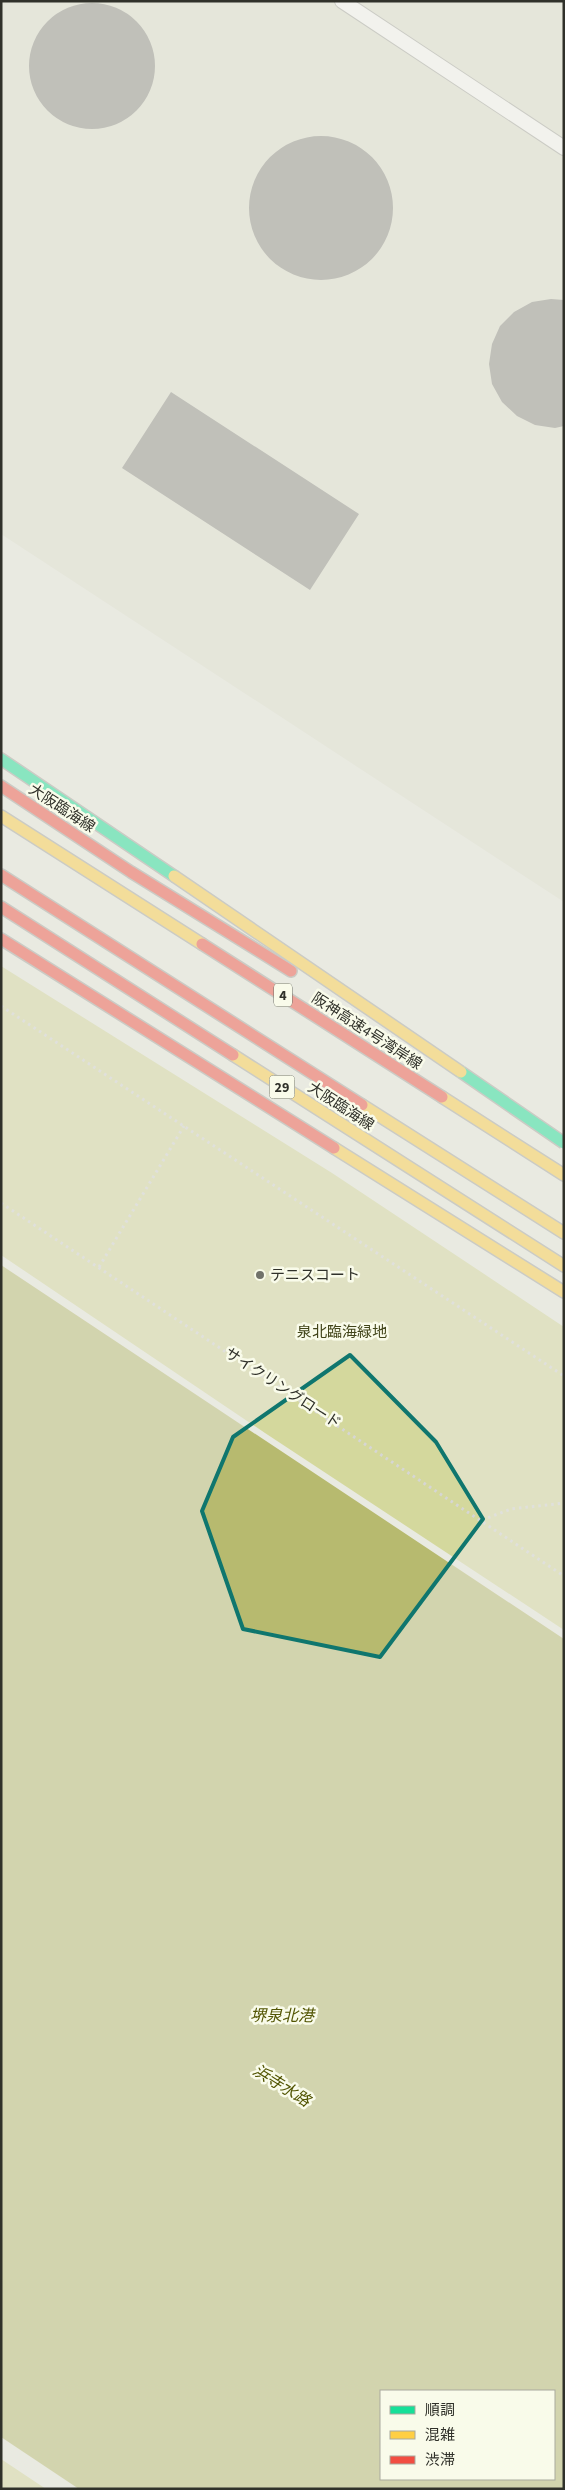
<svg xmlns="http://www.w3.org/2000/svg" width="565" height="2490" font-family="'Source Sans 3','Noto Sans JP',sans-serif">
  <rect width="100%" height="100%" fill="#e9eae1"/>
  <path fill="#e0e2d1" d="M1,1H564V902L1,534Z"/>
  <path fill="#d4d89d" d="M1,966L332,1173L564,1327V1630L265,1433L1,1255Z
    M1,2459L46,2489H1Z"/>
  <path fill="#b7ba6f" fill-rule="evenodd" d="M1,1265L564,1639V2489H79L1,2437ZM381,2391H554V2479H381Z"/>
  <path fill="#8e8e88" d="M29 66a63 63 0 1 1 126 0a63 63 0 1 1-126 0Z
    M249 208a72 72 0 1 1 144 0a72 72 0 1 1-144 0Z
    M551,299L564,300V426L555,428L535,425L517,416L502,402L492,384L489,364L492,344L500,326L514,312L532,302Z
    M171,392L359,514L310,590L122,468Z"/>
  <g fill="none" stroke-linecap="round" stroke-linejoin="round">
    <g stroke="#a6a7a1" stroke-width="16">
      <path id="lane" d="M342,1L564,148"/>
    </g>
    <g stroke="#a6a7a1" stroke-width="14">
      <path id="fast" d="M1,759L174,876"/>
    </g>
    <g stroke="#a6a7a1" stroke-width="14">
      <path id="slow" d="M1,816L202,944
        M233,1055L564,1266
        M442,1097L564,1175
        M362,1105L564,1233
        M334,1148L564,1292"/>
    </g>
    <g stroke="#a6a7a1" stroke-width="14">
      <path id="jam" d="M1,786L131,872L291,971
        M1,875L362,1105
        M1,907L233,1055
        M1,939L334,1148
        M202,944L442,1097"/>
    </g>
    <path stroke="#d6d6d4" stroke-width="3" stroke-dasharray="2.5 4" stroke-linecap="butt" d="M1,1006L564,1376
      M1,1203L564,1576
      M99,1267L184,1126
      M482,1520L511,1509L564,1503"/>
    <use href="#lane" stroke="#fcfcfa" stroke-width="14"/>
    <use href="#fast" stroke="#16e098" stroke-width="11"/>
    <use href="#slow" stroke="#ffcf43" stroke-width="11"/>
    <use href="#jam" stroke="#f24e42" stroke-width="11"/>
    <g stroke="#a6a7a1" stroke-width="14" stroke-linecap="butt">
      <path id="fast-bridge" d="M461,1072L564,1143"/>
    </g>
    <g stroke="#a6a7a1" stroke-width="14" stroke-linecap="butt">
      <path id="slow-bridge" d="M174,876L461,1072"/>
    </g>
    <use href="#fast-bridge" stroke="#16e098" stroke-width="11"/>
    <use href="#slow-bridge" stroke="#ffcf43" stroke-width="11"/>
  </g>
  <path d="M0 0H565V2490H0ZM350,1355L436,1442L483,1519L380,1657L243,1629L202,1511L233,1437Z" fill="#e9eae1" fill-opacity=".55" fill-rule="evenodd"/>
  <path fill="none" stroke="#0f766e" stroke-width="4" stroke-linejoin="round" d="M350,1355L436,1442L483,1519L380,1657L243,1629L202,1511L233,1437Z"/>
  <circle fill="#71726a" stroke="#f9fbea" stroke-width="2" cx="260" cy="1275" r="5"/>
  <g text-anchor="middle" stroke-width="5" stroke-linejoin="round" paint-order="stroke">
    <g fill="#f9fbea" stroke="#6c6e64" stroke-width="1">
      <rect x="274" y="983.5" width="18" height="23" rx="4"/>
      <rect x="269.5" y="1075.5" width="25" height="23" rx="4"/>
    </g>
    <g font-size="14" font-weight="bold" fill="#30312a">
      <text x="283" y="1000">4</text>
      <text x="282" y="1092">29</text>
    </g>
    <g font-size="15" fill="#30312a" stroke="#f9fbea">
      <text transform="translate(62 808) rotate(33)" y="5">大阪臨海線</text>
      <text transform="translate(367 1031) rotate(33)" y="5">阪神高速4号湾岸線</text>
      <text transform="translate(341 1106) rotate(33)" y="5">大阪臨海線</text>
      <text transform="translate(283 1388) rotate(33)" y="5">サイクリングロード</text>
    </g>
    <g font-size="15" fill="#30312a" stroke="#f9fbea" text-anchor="start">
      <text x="270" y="1280">テニスコート</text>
    </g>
    <g font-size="15" fill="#42451a" stroke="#f9fbea">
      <text x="342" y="1337">泉北臨海緑地</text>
    </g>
    <g font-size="16" font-style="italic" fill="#525503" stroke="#f9fbea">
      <text x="282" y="2021">堺泉北港</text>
      <text transform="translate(282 2085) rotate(32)" y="6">浜寺水路</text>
    </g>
  </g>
  <rect width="565" height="2490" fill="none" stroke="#30312a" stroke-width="5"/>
  <rect x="380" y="2390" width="175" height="90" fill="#f9fbea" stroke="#a9aa9d"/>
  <rect x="390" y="2406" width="25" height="8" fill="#16e098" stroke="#a9aa9d"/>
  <text x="425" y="2415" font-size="15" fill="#30312a">順調</text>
  <rect x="390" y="2431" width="25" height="8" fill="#ffcf43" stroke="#a9aa9d"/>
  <text x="425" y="2440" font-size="15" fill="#30312a">混雑</text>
  <rect x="390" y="2456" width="25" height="8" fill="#f24e42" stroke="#a9aa9d"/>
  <text x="425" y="2465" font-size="15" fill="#30312a">渋滞</text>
</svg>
